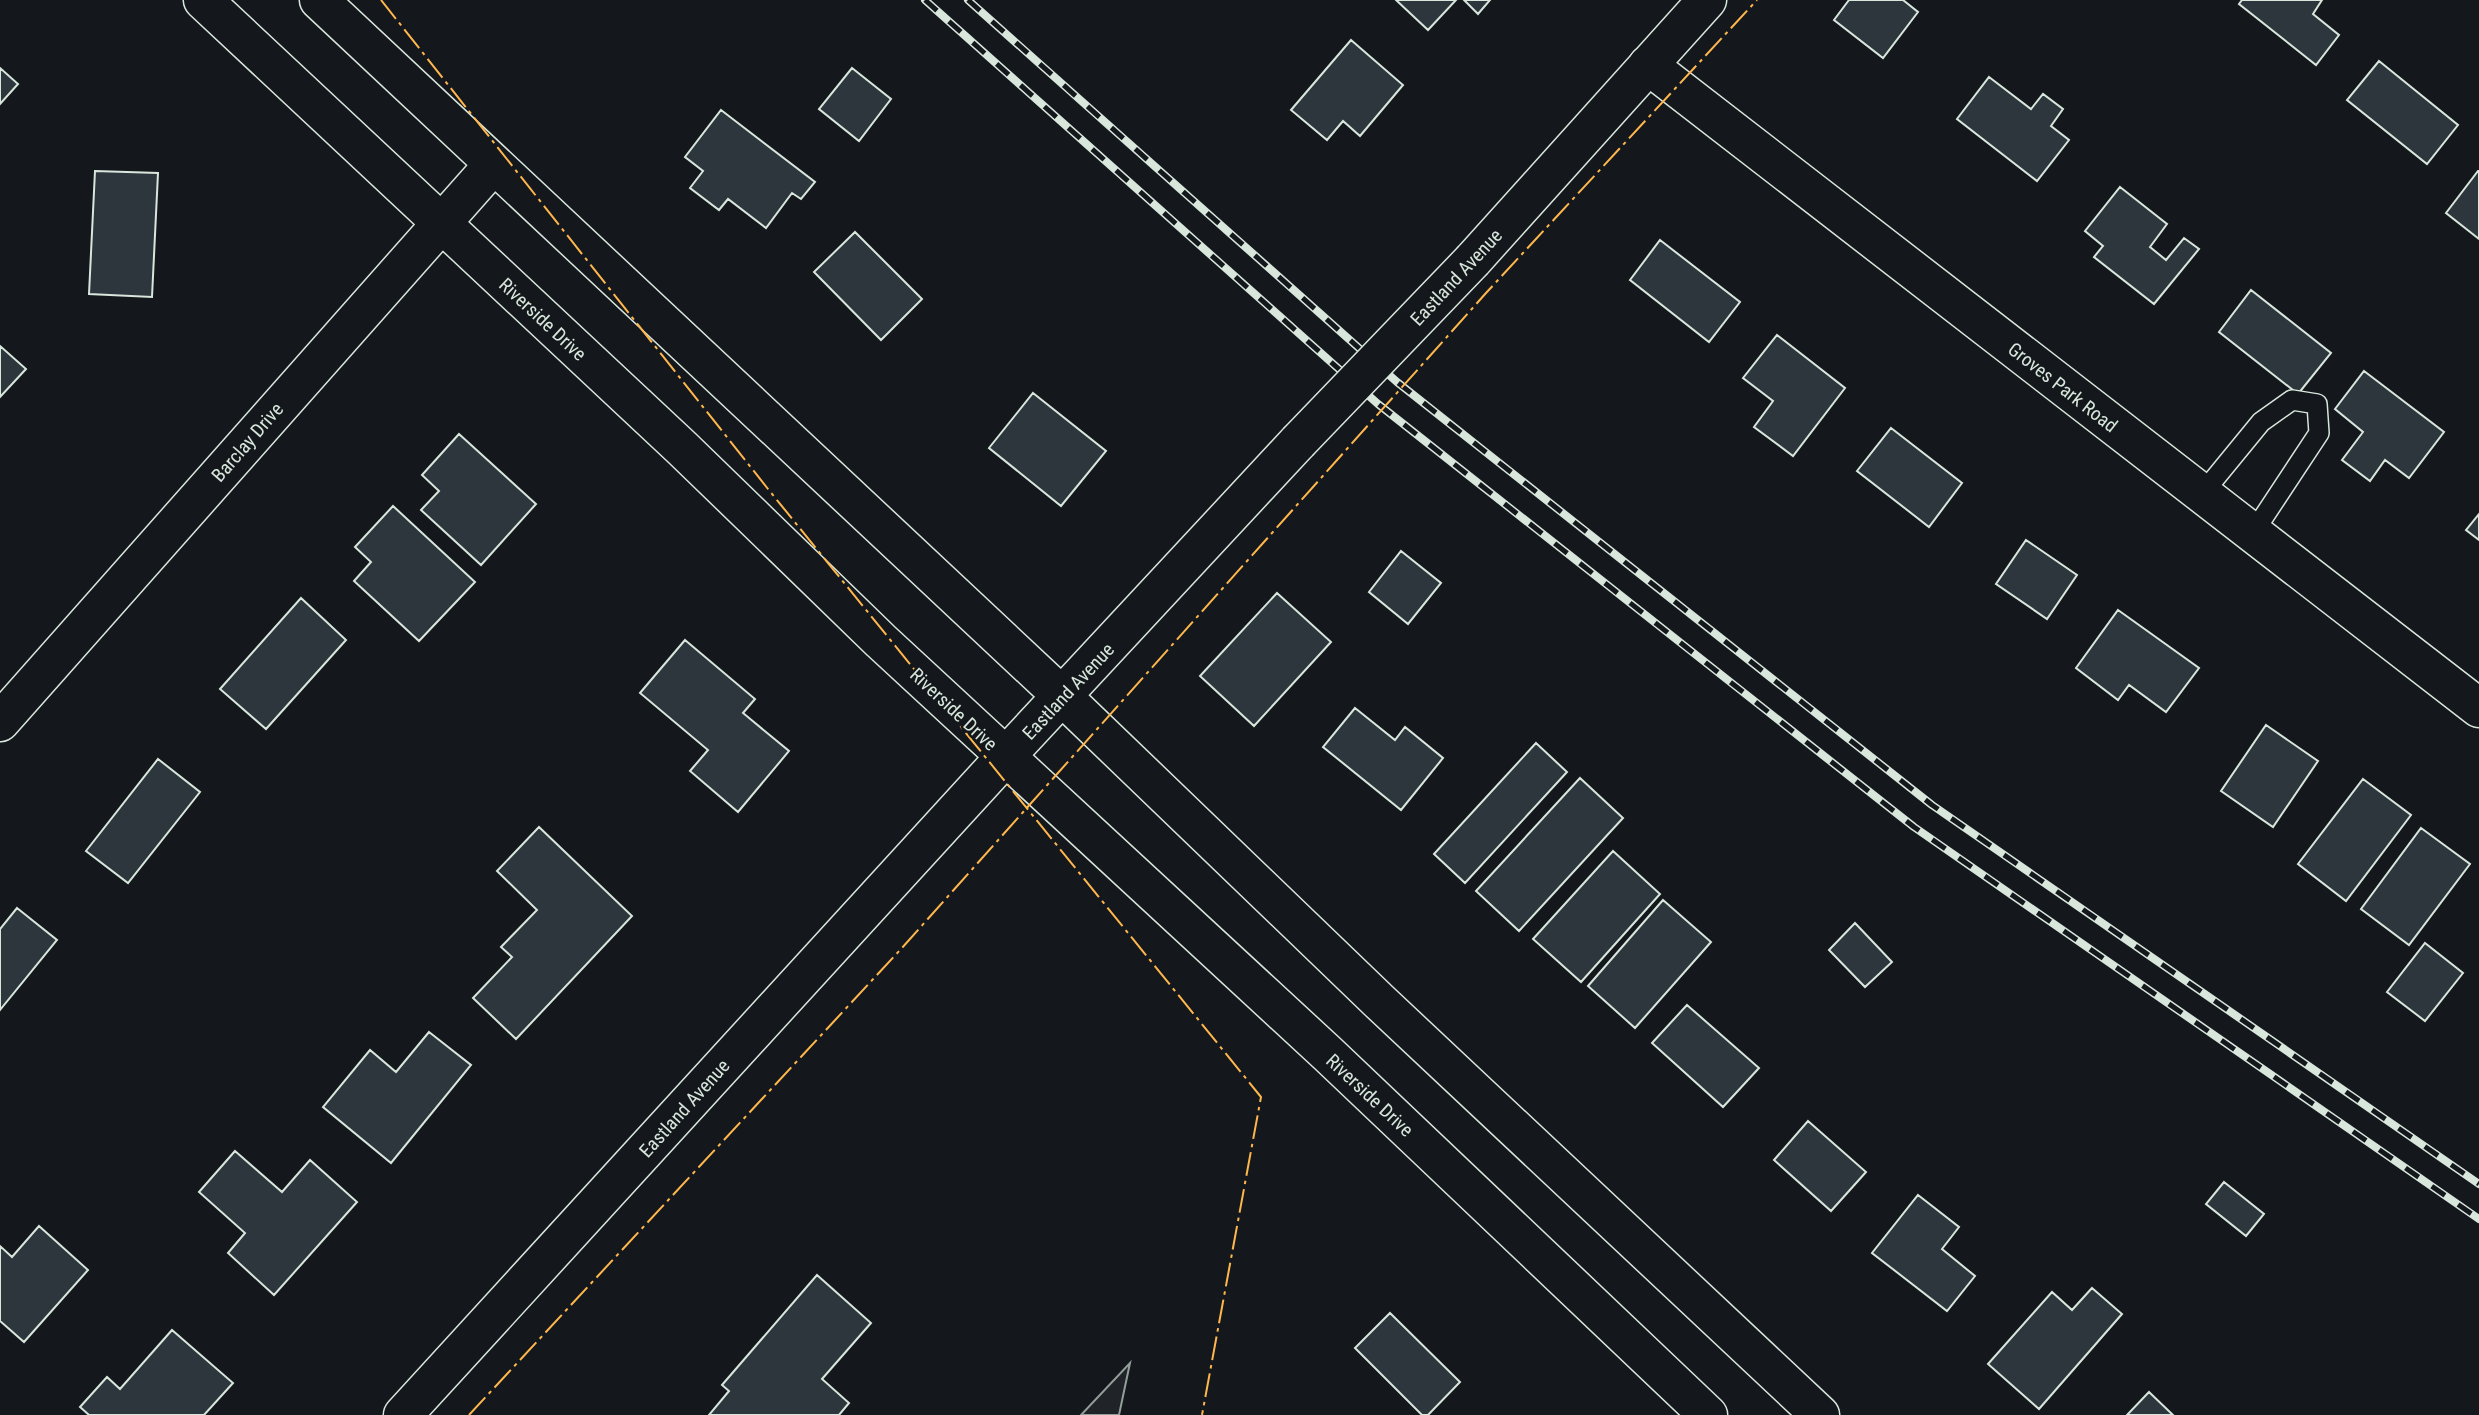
<svg xmlns="http://www.w3.org/2000/svg" width="2479" height="1415" font-family="'Roboto Condensed',sans-serif">
  <rect width="100%" height="100%" fill="#14181c"/>
  <path fill="#202428" stroke="#939e99" stroke-width="2" d="M1130,1363L1119,1415H1081Z"/>
  <path fill="#2c363c" stroke="#d8e6dc" stroke-width="2" d="M1396,0H1456L1428,30Z
    M1464,0H1490L1478,14Z
    M1849,0H1903L1918,12L1883,58L1834,20Z
    M2242,0H2322L2313,14L2339,35L2316,65L2239,4Z
    M1351,40L1403,85L1360,136L1343,121L1327,140L1291,110Z
    M2379,61L2458,125L2427,164L2347,100Z
    M0,68L18,84L0,104Z
    M852,68L891,99L859,141L819,109Z
    M1989,77L2031,109L2043,94L2063,109L2051,126L2069,140L2037,181L1957,119Z
    M721,110L815,182L801,199L792,193L766,228L728,199L719,210L690,188L703,171L685,157Z
    M95,171L158,173L152,297L89,294Z
    M2478,171H2479V239L2446,213Z
    M2120,187L2167,224L2150,247L2166,260L2184,238L2199,249L2154,304L2094,257L2103,246L2085,231Z
    M855,232L922,299L881,340L814,272Z
    M1660,240L1740,302L1709,342L1630,280Z
    M2251,290L2331,353L2298,394L2219,332Z
    M1777,335L1845,388L1793,456L1754,427L1773,401L1743,378Z
    M0,346L26,369L0,397Z
    M2364,371L2444,432L2409,478L2385,460L2370,481L2342,460L2363,432L2335,409Z
    M1033,393L1106,451L1061,506L989,448Z
    M1891,428L1962,483L1929,527L1857,471Z
    M459,434L536,504L481,565L421,510L439,491L422,475Z
    M393,506L475,582L419,641L354,581L371,562L355,547Z
    M2479,514V540L2466,530Z
    M2026,540L2077,575L2047,619L1996,584Z
    M1401,551L1441,583L1408,624L1369,592Z
    M1277,593L1331,642L1254,726L1200,676Z
    M301,598L346,640L266,729L220,689Z
    M2118,610L2199,668L2166,712L2129,685L2118,700L2076,668Z
    M685,640L755,699L743,713L789,751L738,812L690,771L708,750L640,693Z
    M1355,708L1395,740L1405,727L1443,758L1401,810L1323,747Z
    M2266,725L2318,761L2273,827L2221,791Z
    M1536,743L1567,772L1465,883L1434,854Z
    M158,759L200,792L128,883L86,851Z
    M1580,778L1623,818L1519,931L1476,891Z
    M2363,779L2411,815L2346,901L2298,864Z
    M539,827L632,916L516,1039L473,998L512,957L501,947L537,910L497,871Z
    M2421,828L2470,864L2409,945L2361,909Z
    M1613,851L1660,894L1581,982L1533,939Z
    M1663,900L1711,942L1635,1028L1588,986Z
    M17,908L57,940L0,1010V929Z
    M1855,923L1892,962L1865,987L1829,950Z
    M2425,943L2463,973L2425,1021L2387,992Z
    M1687,1005L1759,1068L1723,1107L1652,1043Z
    M429,1032L471,1065L391,1163L323,1107L370,1050L396,1072Z
    M1808,1121L1866,1172L1831,1211L1774,1160Z
    M235,1151L282,1192L310,1160L357,1202L274,1295L228,1253L245,1233L199,1192Z
    M2224,1182L2264,1214L2246,1236L2206,1204Z
    M1918,1195L1959,1227L1942,1249L1975,1276L1947,1311L1872,1253Z
    M39,1226L88,1270L24,1342L0,1321V1246L12,1257Z
    M817,1275L871,1323L822,1379L849,1403L839,1415H709L729,1391L722,1385Z
    M2092,1288L2122,1314L2039,1409L1988,1364L2052,1292L2072,1310Z
    M1390,1313L1460,1382L1428,1415H1422L1355,1348Z
    M172,1330L233,1383L204,1415H89L80,1407L107,1377L120,1389Z
    M2149,1392L2173,1415H2127Z"/>
  <g fill="none" stroke-linecap="round" stroke-linejoin="round">
    <g stroke="#d8e6dc" stroke-width="22">
      <path id="lane" d="M2202,494L2261,422L2292,400L2317,404L2319,433L2253,533"/>
    </g>
    <g stroke="#d8e6dc" stroke-width="41">
      <path id="street" d="M1648,65L2479,708"/>
    </g>
    <g stroke="#d8e6dc" stroke-width="41">
      <path id="secondary" d="M203,0L682,448L881,641L1328,1054L1708,1415
        M319,0L1063,697L1380,1002L1820,1415
        M1473,260L1707,0
        M0,722L494,164
        M403,1415L1005,757L1298,442"/>
    </g>
    <use href="#lane" stroke="#14181c" stroke-width="19"/>
    <use href="#street" stroke="#14181c" stroke-width="38"/>
    <use href="#secondary" stroke="#14181c" stroke-width="38"/>
    <g stroke="#d8e6dc" stroke-width="8">
      <path id="rail" d="M925,0L1378,404L1914,827L2479,1219
        M968,0L1397,382L1932,805L2479,1184"/>
    </g>
    <use href="#rail" stroke="#14181c" stroke-width="5" stroke-dasharray="16" stroke-linecap="butt"/>
    <g stroke="#d8e6dc" stroke-width="41" stroke-linecap="butt">
      <path id="secondary-bridge" d="M1298,442L1473,260"/>
    </g>
    <use href="#secondary-bridge" stroke="#14181c" stroke-width="38"/>
    <path stroke="#ffb74d" stroke-width="2" stroke-dasharray="24 5 3.5 5" stroke-linecap="butt" d="M381,0L768,489L1261,1097L1202,1415
      M469,1415L901,949L1486,293L1757,0"/>
  </g>
  <g text-anchor="middle" stroke-width="5" stroke-linejoin="round" paint-order="stroke">
    <g font-size="19" fill="#d8e6dc" stroke="#14181c">
      <text transform="translate(1456 277) rotate(-47)" y="7">Eastland Avenue</text>
      <text transform="translate(543 319) rotate(43)" y="7">Riverside Drive</text>
      <text transform="translate(2063 387) rotate(38)" y="7">Groves Park Road</text>
      <text transform="translate(247 442) rotate(-49)" y="7">Barclay Drive</text>
      <text transform="translate(1068 691) rotate(-47)" y="7">Eastland Avenue</text>
      <text transform="translate(954 709) rotate(43)" y="7">Riverside Drive</text>
      <text transform="translate(1370 1095) rotate(43)" y="7">Riverside Drive</text>
      <text transform="translate(684 1108) rotate(-48)" y="7">Eastland Avenue</text>
    </g>
  </g>
</svg>
